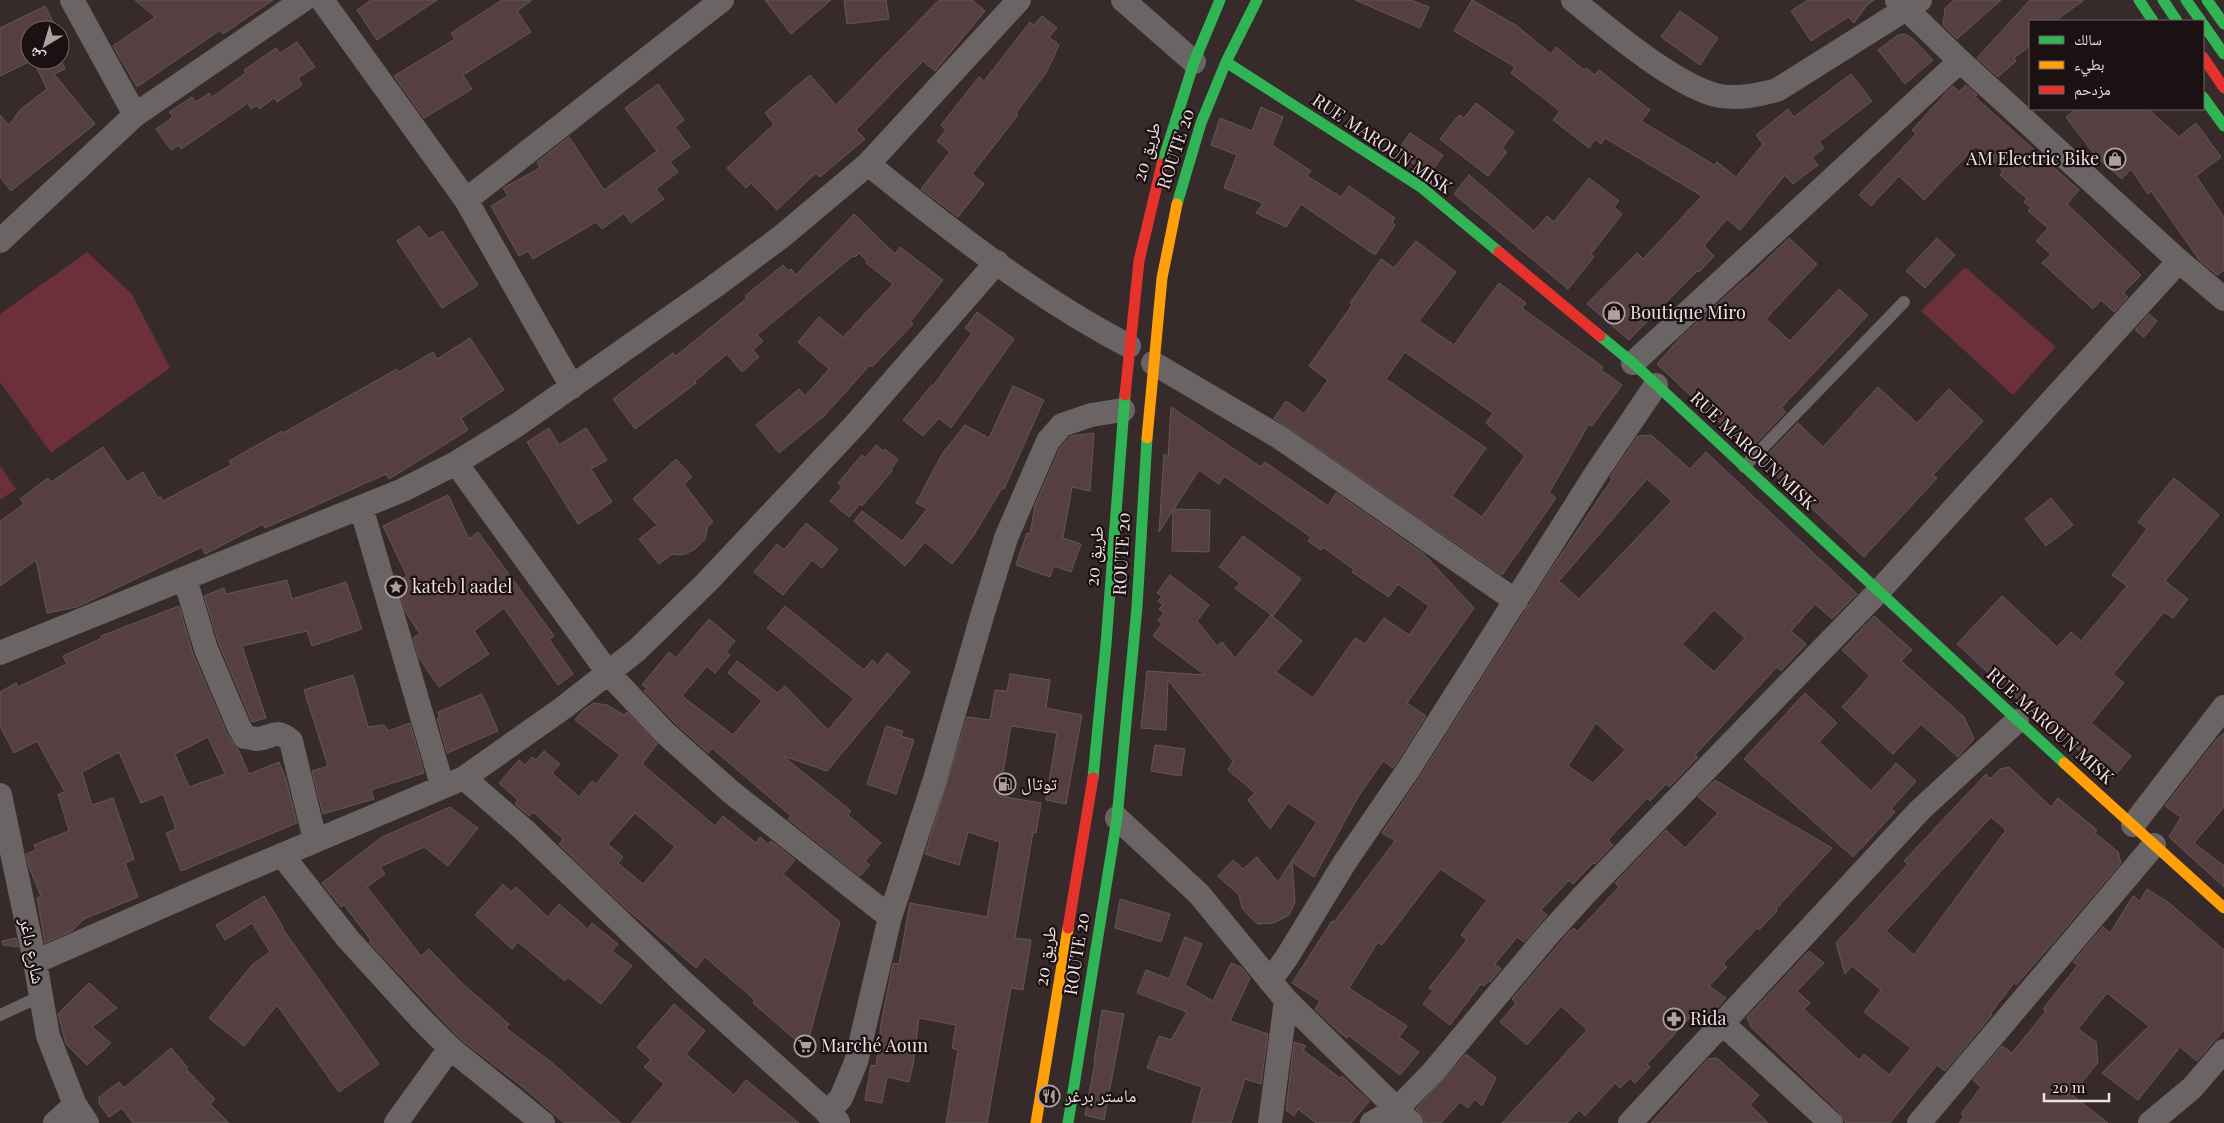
<svg xmlns="http://www.w3.org/2000/svg" width="2224" height="1123" font-family="'Playfair Display','Noto Naskh Arabic',serif">
  <rect width="100%" height="100%" fill="#362a2b"/>
  <path fill="#6c303a" d="M87,252L132,294L170,368L51,453L0,382V314Z
    M1965,267L2056,347L2013,395L1921,311Z
    M0,466L16,489L0,500Z"/>
  <path fill="#563f43" stroke="#625858" fill-rule="evenodd" d="M135,0H273L223,34L220,30L137,87L113,46L155,17Z
    M371,0H437L377,40L357,10Z
    M502,0H532L517,11L531,32L463,75L472,89L424,118L394,76L455,39L451,33Z
    M765,0H831L791,34Z
    M844,0H886L889,19L847,24Z
    M939,0H972L985,11L935,71L923,61L856,130L865,139L820,177L816,173L777,210L751,183L746,188L727,168L774,124L765,113L810,75L836,105Z
    M1355,0H1411L1429,7L1420,28Z
    M1472,0L1517,26L1551,54L1556,47L1584,70L1586,68L1595,75L1599,70L1650,110L1641,121L1714,165L1717,162L1736,177L1763,144L1756,135L1788,109L1794,117L1851,74L1872,101L1819,142L1824,148L1812,158L1818,165L1793,184L1785,175L1740,230L1727,219L1704,246L1714,256L1699,272L1697,271L1629,340L1587,304L1637,253L1643,259L1702,196L1605,138L1601,144L1595,139L1589,148L1553,120L1560,111L1511,73L1515,67L1454,31Z
    M1808,0H1874L1867,5L1854,23L1848,17L1811,41L1791,11Z
    M1954,0H2001L1957,39L1943,25L1945,8Z
    M2030,0H2084L2055,21H2030V46L2014,58L2016,61L1998,77L1977,58Z
    M45,6L57,30H30V60H60V58L65,69L54,74L95,124L11,191L0,177V115L9,125L21,109L47,89L33,60L0,76V28Z
    M1680,11L1718,38L1700,65L1661,37Z
    M1042,16L1057,28L1049,37L1059,45L1046,73L1016,113L1018,115L972,174L984,184L958,217L921,189L950,152L937,141L946,130L941,125L979,77L984,81L1030,22L1034,25Z
    M1905,34L1913,39L1933,60L1905,84L1878,50L1898,35Z
    M60,36L68,54L60,58Z
    M297,42L315,67L298,78L302,85L277,102L274,98L259,109L257,105L251,109L248,103L181,149L179,145L171,150L156,129L173,117L169,112L192,97L196,102L209,93L212,97L246,73L244,70L276,48L280,53Z
    M658,84L684,120L675,127L690,147L670,162L678,172L656,189L664,199L631,223L624,213L602,229L596,222L533,259L528,251L519,256L491,206L508,196L503,188L540,168L537,162L569,137L604,190L657,151L625,108Z
    M1966,85L1977,95L1975,97L2079,190L2067,204L2141,275L2123,293L2128,297L2114,312L2101,300L2093,309L2042,263L2051,254L2036,241L2048,228L2028,211L2031,208L2024,202L2027,199L2000,175L2003,171L1976,146L1924,200L1899,176L1871,206L1859,195L1916,134L1912,130L1944,95L1953,86L1959,92Z
    M1476,103L1514,132L1502,148L1507,152L1488,176L1440,139L1459,115L1464,118Z
    M1261,107L1283,117L1272,145L1311,171L1307,176L1341,197L1349,186L1395,218L1392,222L1395,225L1375,255L1301,204L1286,227L1256,213L1263,203L1224,188L1237,155L1211,145L1220,118L1252,131Z
    M2076,109H2148L2179,137L2196,123L2221,157L2196,176L2224,217V270L2217,275L2200,261L2151,191L2148,194L2131,169L2122,179L2101,161L2100,162L2066,117Z
    M1410,133L1443,155L1430,174L1396,153Z
    M1469,175L1534,231L1547,216L1554,222L1589,178L1619,201L1614,207L1622,214L1591,254L1594,257L1568,289L1454,194Z
    M854,214L895,254L900,247L943,280L910,322L913,324L872,367L870,365L824,416L779,453L756,425L799,389L805,396L829,369L798,342L819,317L843,337L893,284L866,263L867,261L859,253L855,257L853,256L757,335L763,341L753,350L759,357L742,372L727,354L695,381L696,383L635,429L613,399L673,353L676,356L747,298L745,296L783,265L788,271L791,269L796,275Z
    M419,226L429,239L442,231L478,285L442,308L397,241Z
    M1789,238L1817,264L1766,319L1790,341L1839,289L1868,315L1781,408L1786,412L1749,450L1657,364L1681,337L1747,277L1748,278Z
    M1937,238L1955,255L1925,288L1906,271Z
    M1416,241L1456,272L1419,321L1454,345L1499,283L1526,303L1522,308L1603,367L1601,370L1622,385L1592,426L1589,424L1549,493L1556,498L1502,575L1274,418L1286,401L1304,414L1328,380L1309,366L1352,305L1350,303L1381,259L1394,268ZM1405,352L1493,413L1486,423L1525,456L1482,517L1452,496L1486,448L1386,379Z
    M977,312L1014,339L951,428L939,418L923,436L903,420L932,385L933,386L972,333L965,328Z
    M2149,314L2157,321L2144,337L2135,330Z
    M470,338L504,390L461,418L468,430L389,479L386,474L265,528L263,524L205,554L202,547L77,607L47,613L36,560L0,586V521L24,504L20,499L48,478L51,482L103,447L127,482L143,472L158,498L161,497L163,501L231,465L229,461L282,431L283,433L397,369L399,372L433,352L437,359Z
    M1013,386L1044,400L1004,489L1002,488L974,535L952,564L925,542L905,566L854,521L862,511L902,541L927,509L916,503L942,454L965,425L989,438Z
    M1878,387L1917,423L1949,389L1983,421L1933,475L1937,478L1864,557L1761,461L1798,423L1823,447Z
    M1171,407L1261,467L1265,462L1328,506L1336,493L1424,554L1474,608L1407,703L1426,716L1393,768L1383,761L1358,797L1314,877L1292,862L1295,902L1289,915L1274,923L1258,924L1250,917L1242,908L1239,895L1218,876L1233,860L1243,869L1257,857L1278,882L1317,822L1288,803L1270,829L1248,800L1255,793L1228,770L1233,761L1168,680L1166,730L1141,728L1147,671L1205,675L1153,636L1162,624L1158,620L1164,613L1159,609L1163,605L1158,601L1162,596L1157,593L1170,575L1209,605L1197,621L1217,646L1222,642L1235,658L1271,615L1302,641L1276,672L1313,698L1355,638L1365,644L1384,618L1409,635L1429,606L1398,584L1389,597L1352,572L1354,570L1323,547L1321,550L1308,541L1311,537L1224,476L1219,484L1199,470L1174,509L1210,510L1209,552L1172,551L1173,510L1159,532L1164,454L1168,457Z
    M549,428L559,445L586,428L607,460L591,469L612,502L578,524L527,442Z
    M1094,433L1090,491L1072,487L1063,538L1081,544L1071,572L1054,566L1050,577L1016,565L1027,533L1030,534L1035,505L1060,448L1071,436Z
    M1651,435L1690,469L1706,452L1857,594L1832,619L1815,604L1791,631L1806,644L1781,671L1777,667L1695,755L1698,757L1669,787L1666,784L1650,801L1647,798L1608,840L1613,845L1595,864L1593,863L1573,884L1569,880L1541,910L1547,915L1524,942L1517,937L1495,964L1501,969L1490,982L1488,981L1484,986L1481,984L1450,1025L1423,1004L1433,991L1429,988L1467,940L1461,935L1487,900L1440,869L1382,945L1378,942L1349,988L1407,1026L1399,1037L1419,1052L1400,1075L1348,1035L1347,1038L1339,1032L1315,1009L1320,1001L1292,983L1332,921L1334,922L1395,841L1382,833L1419,778L1556,562L1612,479L1610,477L1638,436ZM1647,479L1672,501L1579,599L1559,581ZM1714,610L1745,638L1714,672L1682,644ZM1596,723L1625,750L1593,783L1568,766Z
    M876,445L883,451L885,449L898,460L891,469L892,471L862,506L860,504L849,517L830,501L842,487L838,483L862,455L865,458Z
    M676,459L692,477L684,484L713,522L708,526L705,539L694,550L682,555L672,554L659,564L639,539L657,525L633,499Z
    M2174,478L2219,515L2165,581L2188,599L2173,618L2164,612L2113,674L2124,683L2091,723L2131,756L2113,778L2068,742L2066,744L1957,644L2002,596L2057,647L2071,632L2081,641L2127,586L2112,575L2147,529L2138,522Z
    M448,495L469,539L478,532L554,636L549,639L573,674L558,685L504,608L474,631L489,654L439,687L419,658L413,638L420,634L405,611L397,582L407,576L383,526Z
    M2051,498L2073,525L2046,546L2025,519Z
    M806,523L838,549L822,568L812,560L783,595L754,572L777,544L784,550Z
    M1243,536L1301,579L1273,616L1235,588L1240,583L1219,567Z
    M287,580L292,599L346,582L362,629L312,646L307,631L242,646L266,718L252,722L219,644L204,596L224,588L226,594Z
    M179,606L193,654L227,734L238,749L249,774L279,762L286,779L297,823L181,871L166,833L176,829L163,794L141,803L119,752L82,772L92,805L113,798L134,859L125,863L138,897L84,919L72,931L45,943L37,898L41,896L29,867L26,854L36,850L34,845L69,831L58,794L65,792L37,741L14,753L0,726V692L16,683L18,687L67,664L63,656L102,638L101,636ZM208,737L225,774L189,787L175,754Z
    M785,606L864,670L872,660L878,665L887,653L910,672L827,771L783,756L851,811L848,815L881,843L865,861L870,865L860,876L788,819L791,816L712,748L708,753L675,723L644,691L647,688L642,685L669,652L676,658L709,619L735,641L726,652L730,655L715,673L707,666L682,696L733,735L762,701L728,673L737,661L778,693L785,686L828,730L854,699L767,628Z
    M1874,616L1912,650L1901,661L1964,717L1974,739L1958,757L1921,724L1893,754L1842,707L1870,676L1842,650Z
    M1010,674L1050,680L1046,708L1082,715L1066,804L1046,800L1057,733L1011,726L999,796L1041,803L1036,833L1033,832L1015,938L1031,940L1023,990L1011,988L987,1123H946L958,1050L952,1048L956,1025L919,1018L913,1065L909,1082L887,1077L882,1103L865,1100L871,1065L876,1066L881,1024L893,963L899,964L910,903L987,917L1000,842L968,832L959,865L925,854L967,717L990,720L995,690L1007,691Z
    M353,675L368,727L384,725L388,731L410,723L424,773L371,790L374,799L323,814L312,771L328,766L304,690Z
    M1805,693L1837,723L1819,742L1871,791L1896,763L1916,781L1891,809L1895,812L1853,857L1744,759Z
    M482,694L498,731L447,753L437,718H440L438,712Z
    M594,703L607,705L624,715L627,712L657,744L642,764L715,826L723,816L756,843L760,837L768,844L771,841L795,860L783,874L840,922L806,1049L753,1003L755,1000L705,957L696,968L622,905L559,844L563,839L533,812L529,816L515,804L518,800L499,783L519,760L525,765L532,757L536,760L544,751L560,764L552,773L579,797L592,781L596,784L620,755L575,720L583,710ZM635,813L675,847L643,884L618,863L623,857L608,844Z
    M886,726L903,731L901,736L914,740L896,794L867,784Z
    M2224,733V807L2194,843L2224,866V887L2169,837L2181,817L2165,806L2217,739Z
    M1155,745L1185,749L1181,776L1151,771Z
    M2009,767L2051,807L2058,798L2097,830L2095,833L2118,852L2121,863L2052,944L2016,985L2014,983L1991,1013L1992,1015L1945,1071L1937,1065L1890,1123H1846L1840,1113L1751,1027L1747,1017L1809,951L1824,963L1797,991L1810,1003L1804,1009L1859,1060L1864,1054L1889,1075L1911,1048L1864,1012L1881,990L1852,966L1845,974L1836,943L1908,864L1904,861L1986,774L1990,779L2000,769ZM1991,817L2006,830L1914,955L1886,931Z
    M1715,780L1832,848L1776,909L1777,911L1759,930L1757,928L1723,964L1727,967L1709,986L1726,998L1704,1022L1694,1013L1647,1064L1650,1067L1635,1083L1630,1078L1620,1088L1615,1083L1585,1116L1579,1110L1567,1123H1502L1587,1030L1561,1006L1527,1045L1500,1022L1516,1003L1512,999L1569,932L1574,928L1577,932L1619,887L1615,883L1666,830L1685,848L1718,813L1698,797Z
    M450,807L478,828L448,866L424,847L380,867L385,874L367,887L421,956L429,949L464,985L509,1024L506,1028L551,1062L621,1123H564L525,1089L459,1038L369,942L371,940L344,905L341,907L322,883L382,837Z
    M503,884L511,892L516,887L548,917L559,904L588,929L592,923L618,944L612,951L632,966L601,1004L568,977L565,981L518,942L512,949L475,915Z
    M2147,889L2168,902L2224,950V1030L2197,1061L2180,1047L2138,1100L2102,1073L2149,1026L2107,993L2078,1029L2096,1042L2098,1062L2072,1095L2108,1123H1959L1964,1116L1961,1114L1981,1087L1973,1080L2002,1046L2012,1053L2046,1011L2043,1009L2078,965L2073,962L2103,927L2110,933L2133,896L2140,901Z
    M264,896L283,927L282,928L379,1064L339,1092L277,1005L244,1046L209,1018L252,965L270,952L252,923L225,940L216,925Z
    M1120,899L1170,914L1161,942L1115,928Z
    M1185,937L1202,944L1185,985L1213,1001L1231,963L1242,968L1250,978L1230,1021L1268,1034L1261,1084L1245,1079L1231,1123H1192L1202,1087L1147,1068L1159,1036L1171,1040L1187,1012L1137,993L1146,970L1169,979Z
    M16,938L18,947L3,945L2,941Z
    M89,983L117,1008L92,1027L111,1043L87,1065L66,1044L58,1014Z
    M674,1004L705,1031L686,1054L734,1095L746,1080L799,1123H631L664,1084L644,1067L651,1060L637,1047Z
    M1102,1010L1124,1014L1104,1120L1085,1115L1095,1062H1094Z
    M1294,1042L1306,1046L1303,1050L1340,1078L1342,1076L1369,1101L1351,1123H1316L1298,1109L1294,1116L1286,1110Z
    M171,1048L188,1068L186,1069L215,1099L210,1104L229,1123H133L122,1108L109,1117L99,1104V1097L119,1082L124,1088Z
    M1466,1054L1496,1078L1482,1106L1475,1099L1468,1108L1460,1102L1441,1123H1424V1119L1416,1109Z
    M1717,1058L1759,1095L1750,1105L1768,1123H1651L1708,1059Z"/>
  <g fill="none" stroke-linecap="round" stroke-linejoin="round">
    <path stroke="#6a6464" stroke-width="12" d="M1744,467L1904,302
      M0,1015L41,996"/>
    <path stroke="#6a6464" stroke-width="24" d="M72,0L135,115
      M322,0L466,200L572,387
      M1123,0L1194,62
      M1573,0C1607,28 1678,88 1720,96C1740,99 1758,95 1777,90L1920,0
      M1897,0L1960,61L2179,261L2224,299
      M868,164C950,230 1035,297 1129,346
      M466,200L722,0
      M0,241L135,115L303,0
      M1153,363L1279,437L1516,601
      M1633,363L1960,61
      M456,463L609,674L665,733L731,792L890,917
      M361,507L442,785
      M185,579L206,649L239,727L245,737C249,737 254,739 257,739C273,738 275,727 291,741L315,840
      M0,653L403,490L456,463L517,425L715,286L781,237L868,164L1019,0
      M464,778L523,829L684,983L838,1122
      M0,795L35,962L48,1036L75,1105L87,1123
      M1117,818L1199,894L1286,1000L1411,1123
      M2133,825L2224,707
      M282,855L348,939L420,1018L450,1048L543,1123
      M35,962L213,884L464,778L563,708L637,650L707,582L854,426L997,262
      M1270,981L1287,957L1345,862L1408,770L1597,472L1656,385
      M1723,1024L1831,1123
      M827,1113L841,1098L856,1062L890,917L935,779L982,616L1006,538L1031,480L1048,441L1062,425L1091,415L1123,410
      M55,1123L75,1105
      M396,1123L450,1048
      M1270,1123L1286,1000
      M1372,1123L1397,1109L1433,1072L1546,937L1585,894L1879,591L2179,261
      M1630,1123L1920,810L2017,721
      M1919,1123L2154,845
      M2150,1123L2192,1088L2224,1051"/>
    <path stroke="#30b455" stroke-width="11" d="M2139,0L2153,21
      M2163,0L2177,21
      M2186,0L2201,21
      M2207,0L2224,24
      M2203,24L2224,54
      M1226,62L1421,187L1499,252
      M2203,97L2224,126
      M1162,164L1194,62L1220,0
      M1177,204L1201,123L1226,62L1257,0
      M1600,336L1633,363L2064,763
      M1093,778L1106,644L1125,395
      M1068,1123L1117,818L1137,607L1147,438"/>
    <path stroke="#ff9f0a" stroke-width="11" d="M1147,438L1162,278L1177,204
      M2064,763L2224,908
      M1036,1123L1068,928"/>
    <path stroke="#e5322d" stroke-width="11" d="M2203,57L2224,88
      M1499,252L1600,336
      M1125,395L1139,261L1162,164
      M1068,928L1093,778"/>
  </g>
  <defs>
    <g id="shop-ring" transform="scale(1.125)"><circle r="9.5" fill="#1b1112" stroke="#aea0a1" stroke-width="1.5"/><path d="M-5-2.5h2.3a2.7 3.5 0 0 1 5.4 0H5L5.5 6h-11ZM-1.5-2.5h3a1.5 2.3 0 0 0-3 0Z" fill="#aea0a1"/></g>
    <g id="sight-ring" transform="scale(1.125)"><circle r="9.5" fill="#1b1112" stroke="#aea0a1" stroke-width="1.5"/><path d="M0-6L1.8-2.2L6-1.7L2.9 1.2L3.7 5.4L0 3.3L-3.7 5.4L-2.9 1.2L-6-1.7L-1.8-2.2Z" fill="#aea0a1"/></g>
    <g id="fuel-ring" transform="scale(1.125)"><circle r="9.5" fill="#1b1112" stroke="#aea0a1" stroke-width="1.5"/><path d="M-5.5-6h7V0h2V4h1.3V-2.5L3-4.5l.8-.8L6-3V5H2.5V1h-1V6h-7ZM-4.2-4.7v3.2H.2V-4.7Z" fill="#aea0a1"/></g>
    <g id="pharmacy-ring" transform="scale(1.125)"><circle r="9.5" fill="#1b1112" stroke="#aea0a1" stroke-width="1.5"/><path d="M-2-6h4v4h4v4h-4v4h-4v-4h-4v-4h4Z" fill="#aea0a1"/></g>
    <g id="supermarket-ring" transform="scale(1.125)"><circle r="9.5" fill="#1b1112" stroke="#aea0a1" stroke-width="1.5"/><path d="M-6-5.5h2.5l.6 2H6L4.5 2H-2.5L-4.4-4H-6ZM-1.5 3.2a1.3 1.3 0 1 0 .1 0ZM3 3.2a1.3 1.3 0 1 0 .1 0Z" fill="#aea0a1"/></g>
    <g id="restaurant-ring" transform="scale(1.125)"><circle r="9.5" fill="#1b1112" stroke="#aea0a1" stroke-width="1.5"/><path d="M-5-6h1v4h1v-4h1v4h1v-4h1v5L-1.5 .5V6h-2V.5L-5-1ZM5-6V6H3V1.5H1.5Q1.5-4 5-6Z" fill="#aea0a1"/></g>
  </defs>
  <g fill-rule="evenodd">
    <use href="#shop-ring" x="2115" y="159"/>
    <use href="#shop-ring" x="1614" y="313"/>
    <use href="#sight-ring" x="396" y="587"/>
    <use href="#fuel-ring" x="1005" y="784"/>
    <use href="#pharmacy-ring" x="1674" y="1019"/>
    <use href="#supermarket-ring" x="805" y="1046"/>
    <use href="#restaurant-ring" x="1049" y="1096"/>
  </g>
  <g text-anchor="middle" stroke-width="4.5" stroke-linejoin="round" paint-order="stroke">
    <g font-size="18" fill="#efe0e1" stroke="#1b1112">
      <text transform="translate(1382 144) rotate(34)" y="6">RUE MAROUN MISK</text>
      <text transform="translate(1176 149) rotate(-72)" y="6">ROUTE 20</text>
      <text transform="translate(1147 152) rotate(-74)" y="6">طريق 20</text>
      <text transform="translate(1753 451) rotate(43)" y="6">RUE MAROUN MISK</text>
      <text transform="translate(1122 554) rotate(-87)" y="6">ROUTE 20</text>
      <text transform="translate(1095 556) rotate(-85)" y="6">طريق 20</text>
      <text transform="translate(2050 726) rotate(42)" y="6">RUE MAROUN MISK</text>
      <text transform="translate(32 951) rotate(79)" y="6">شارع داغر</text>
      <text transform="translate(1077 954) rotate(-81)" y="6">ROUTE 20</text>
      <text transform="translate(1046 956) rotate(-81)" y="6">طريق 20</text>
    </g>
    <g font-size="18" fill="#efe0e1" stroke="#1b1112" text-anchor="start">
      <text x="2099" y="165" text-anchor="end">AM Electric Bike</text>
      <text x="1630" y="319">Boutique Miro</text>
      <text x="412" y="593">kateb l aadel</text>
      <text x="1021" y="790">توتال</text>
      <text x="1690" y="1025">Rida</text>
      <text x="821" y="1052">Marché Aoun</text>
      <text x="1065" y="1102">ماستر برغر</text>
    </g>
  </g>
  <rect x="2029" y="20" width="175" height="90" fill="#1b1112" stroke="#706465"/>
  <rect x="2039" y="36" width="25" height="8" fill="#30b455" stroke="#706465"/>
  <text x="2074" y="45" font-size="15" fill="#efe0e1">سالك</text>
  <rect x="2039" y="61" width="25" height="8" fill="#ff9f0a" stroke="#706465"/>
  <text x="2074" y="70" font-size="15" fill="#efe0e1">بطيء</text>
  <rect x="2039" y="86" width="25" height="8" fill="#e5322d" stroke="#706465"/>
  <text x="2074" y="95" font-size="15" fill="#efe0e1">مزدحم</text>
  <g transform="translate(45 45) rotate(218)"><circle r="24" fill="#1b1112" stroke="#706465"/>
  <path d="M0-4L9 19L0 12L-9 19Z" fill="#aea0a1"/>
  <text y="-8" font-size="14" font-weight="bold" text-anchor="middle" fill="#efe0e1">ش</text>
  </g>
  <path d="M2044 1093v8h65v-8" fill="none" stroke="#efe0e1" stroke-width="2.5"/>
  <text x="2052" y="1093" font-size="15" fill="#efe0e1" stroke="#1b1112" stroke-width="4" paint-order="stroke">20 m</text>
</svg>
